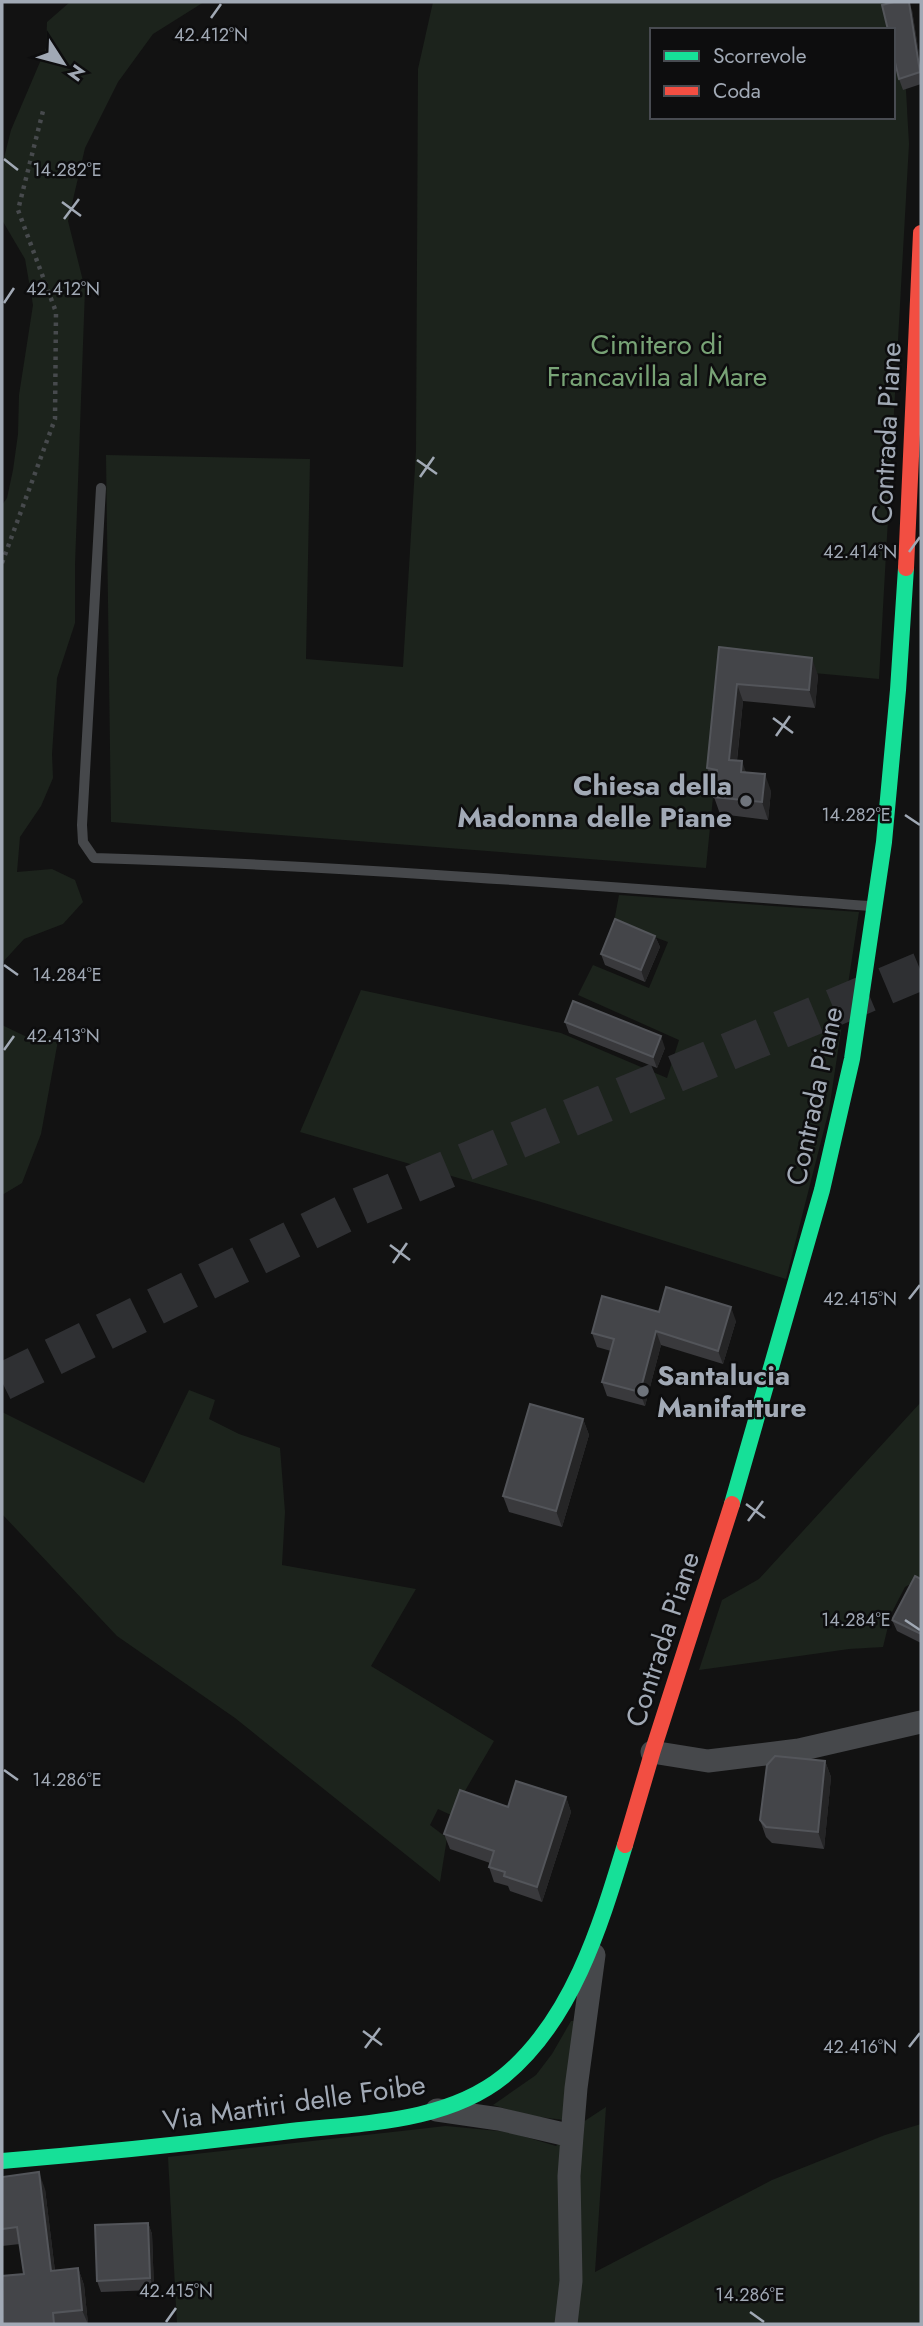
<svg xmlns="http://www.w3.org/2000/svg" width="923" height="2326" font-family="Jost,sans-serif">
  <rect width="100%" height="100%" fill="#121212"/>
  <path fill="#1c231c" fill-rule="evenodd" d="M70,2H204L153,34L118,82L85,148L68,221L85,289L75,565V623L57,678L52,754L53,778L41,806L20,837L17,872L52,869L75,880L83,902L63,924L24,939L2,963V505L7,498L13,470L18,434L19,395L33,305L25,259L2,220L3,162L11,130L46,48L47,22Z
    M433,2H901L909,144L879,679L726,665L706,868L111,822L106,455L310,459L306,659L403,667L416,451L418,69ZM652,30H893V117H652Z
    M619,895L859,912L829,1110L786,1279L541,1202L300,1132L361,990L561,1033L667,1078L679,1040L578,995L593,965L649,988L668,942L614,922Z
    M2,1025L29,1038L59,1035L41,1134L22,1183L2,1195Z
    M189,1390L215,1400L209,1419L239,1434L280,1448L285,1512L282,1565L416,1589L371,1666L494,1741L451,1815L438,1809L430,1825L447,1838L440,1882L235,1718L117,1636L2,1514V1412L144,1483Z
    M921,1402V1578L905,1587L891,1614L883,1647L849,1649L699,1670L722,1600L759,1579Z
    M571,2021H574L564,2120L531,2116L493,2105L536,2075L552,2054Z
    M606,2107L595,2272L772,2180L885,2135L921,2124V2324H177L168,2157L446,2126L509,2132L556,2146L580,2124Z"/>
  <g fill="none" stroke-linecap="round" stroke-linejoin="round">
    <path stroke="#2f3033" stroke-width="38" stroke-dasharray="38 19" stroke-linecap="butt" d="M2,1382L360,1206L921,971"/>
    <path stroke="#474a4d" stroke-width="4.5" stroke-dasharray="3.5 5" stroke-linecap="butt" d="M2,563L55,419L56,312L18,210L44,107"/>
    <path stroke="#46484b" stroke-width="10" d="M101,488L82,825L83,842L94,858C353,866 611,887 870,906"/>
    <path stroke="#46484b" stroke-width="23" d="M652,1752L708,1761L799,1750L921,1722
      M437,2110L499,2119L572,2136
      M566,2324L571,2281L569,2176L572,2136L576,2088L594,1955"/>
    <path stroke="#16e098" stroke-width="16" d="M732,1504L822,1190L852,1059L884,842L898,690L906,568
      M2,2161C99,2153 195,2143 291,2131C361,2123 446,2123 504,2076C572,2020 600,1927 625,1845"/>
    <path stroke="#f24e42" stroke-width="16" d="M906,568L921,233
      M625,1845L653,1750L732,1504"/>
  </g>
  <path fill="#39393c" d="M912,10L921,67V84L903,90L899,79Z
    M719,647L818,675L815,708L743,701L737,761L746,772L771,791L768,820L720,814L714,797L715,786H714L707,768Z
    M655,936L660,947L645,982L605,965L601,954Z
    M565,1022L665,1048L657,1068L569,1033Z
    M659,1312L736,1321L723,1364L661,1345L645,1406L607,1396L602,1382L611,1351L597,1347L592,1333Z
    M583,1419L589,1435L562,1527L509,1512L503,1496Z
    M921,1579V1643L897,1631L892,1620Z
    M825,1761L831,1777L824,1849L772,1843L766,1837L760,1820Z
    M566,1797L571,1812L542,1902L510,1891L508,1886L494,1882L489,1867L490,1863L450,1849L444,1834L508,1807Z
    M2,2177L45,2189L55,2271L78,2268L84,2285L88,2324H3L24,2274L20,2244L2,2246Z
    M148,2223L152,2234L154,2290L101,2292L97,2281Z"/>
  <path fill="#252526" d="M909,2L912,10L921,67V76Z
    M812,658L818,675L815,708L809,690Z
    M737,684L743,701L735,777L729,760Z
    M742,761L748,778L741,772Z
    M765,774L771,791L768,820L762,802Z
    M655,936L660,947L645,982L641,970Z
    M661,1036L665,1048L657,1068L653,1057Z
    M731,1307L736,1321L723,1364L718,1351Z
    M656,1331L661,1345L645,1406L640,1392Z
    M583,1419L589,1435L562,1527L556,1511Z
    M825,1761L831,1777L824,1849L818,1832Z
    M566,1797L571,1812L542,1902L537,1887Z
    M39,2172L45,2189L57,2288L51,2271Z
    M148,2223L152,2234L154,2290L150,2278Z
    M78,2268L84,2285L88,2324L82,2310Z"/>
  <path fill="#444549" stroke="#53555a" stroke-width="2" d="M894,2H909L920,72L899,79L893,54V30H888L882,5Z
    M719,647L812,658L809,690L737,684L729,760L742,761L741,772L765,774L762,802L714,797L717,770L707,768Z
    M615,919L655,936L641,970L601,954Z
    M573,1001L661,1036L653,1057L565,1022Z
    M666,1287L731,1307L718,1351L656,1331L640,1392L602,1382L614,1339L592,1333L602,1296L659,1312Z
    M530,1404L583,1419L556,1511L503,1496Z
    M915,1576L921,1579V1634L892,1620Z
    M775,1756L825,1761L818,1832L766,1827L760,1820L767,1765Z
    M516,1781L566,1797L537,1887L504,1876L505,1872L489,1867L494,1851L444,1834L460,1790L508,1807Z
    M39,2172L51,2271L78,2268L82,2310L53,2313L54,2324H3L2,2276L24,2274L17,2227L2,2229V2177Z
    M148,2223L150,2278L97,2281L95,2225Z"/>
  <path fill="none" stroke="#a1a9b5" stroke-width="2.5" d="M211,18L221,4M4,159L18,170M62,202L81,216M64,219L79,199M4,303L14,288M417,460L437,474M420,477L434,457M909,552L920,537M773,718L793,733M776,736L790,716M905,815L920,825M4,965L18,975M4,1050L14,1036M390,1245L410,1260M393,1263L407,1243M909,1299L920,1285M746,1504L765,1518M748,1521L763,1501M905,1620L920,1630M4,1770L18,1780M363,2031L382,2045M909,2047L920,2033M365,2048L380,2028M750,2312L764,2322M166,2322L176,2308"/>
  <g fill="#6f747c" stroke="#0d0d0e" stroke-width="2.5">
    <circle cx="746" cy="801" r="7"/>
    <circle cx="643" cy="1391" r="7"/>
  </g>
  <g text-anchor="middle" stroke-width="5" stroke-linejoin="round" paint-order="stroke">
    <g font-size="28" fill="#78a376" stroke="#0d0d0e">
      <text x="657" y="354">Cimitero di<tspan x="657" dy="32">Francavilla al Mare</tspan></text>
    </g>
    <g font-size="28" fill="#a1a9b5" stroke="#0d0d0e">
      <text transform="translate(886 433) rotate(-87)" y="10">Contrada Piane</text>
      <text transform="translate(814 1096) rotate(-78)" y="10">Contrada Piane</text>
      <text transform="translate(662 1639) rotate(-72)" y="10">Contrada Piane</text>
      <text transform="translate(294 2102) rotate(-8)" y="10">Via Martiri delle Foibe</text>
    </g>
    <g font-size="28" font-weight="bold" fill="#a1a9b5" stroke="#0d0d0e" text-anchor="end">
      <text x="732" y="795">Chiesa della<tspan x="732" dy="32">Madonna delle Piane</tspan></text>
      <text x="657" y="1385" text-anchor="start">Santalucia<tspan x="657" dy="32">Manifatture</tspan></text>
    </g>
  </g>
  <g font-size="18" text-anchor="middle" fill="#a1a9b5" stroke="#0d0d0e" stroke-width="5" stroke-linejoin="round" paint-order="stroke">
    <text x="211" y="41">42.412°N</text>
    <text x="67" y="176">14.282°E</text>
    <text x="63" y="295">42.412°N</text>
    <text x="860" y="558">42.414°N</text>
    <text x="856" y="821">14.282°E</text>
    <text x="67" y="981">14.284°E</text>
    <text x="63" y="1042">42.413°N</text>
    <text x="860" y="1305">42.415°N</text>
    <text x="856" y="1626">14.284°E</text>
    <text x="67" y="1786">14.286°E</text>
    <text x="860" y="2053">42.416°N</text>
    <text x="176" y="2297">42.415°N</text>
    <text x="750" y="2301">14.286°E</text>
  </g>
  <rect width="923" height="2326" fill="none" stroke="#a1a9b5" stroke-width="7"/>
  <rect x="650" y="28" width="245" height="91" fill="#0d0d0e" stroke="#484b51" stroke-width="2"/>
  <rect x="664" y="51" width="35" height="10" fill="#16e098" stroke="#484b51" stroke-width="2"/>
  <text x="713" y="63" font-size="21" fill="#a1a9b5">Scorrevole</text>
  <rect x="664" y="86" width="35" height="10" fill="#f24e42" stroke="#484b51" stroke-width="2"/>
  <text x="713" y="98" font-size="21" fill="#a1a9b5">Coda</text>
  <g transform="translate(63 63) rotate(126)" stroke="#0d0d0e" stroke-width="5" paint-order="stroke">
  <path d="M0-5L12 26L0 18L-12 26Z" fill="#a1a9b5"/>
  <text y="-10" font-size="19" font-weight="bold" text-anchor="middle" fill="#a1a9b5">N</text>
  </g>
</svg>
